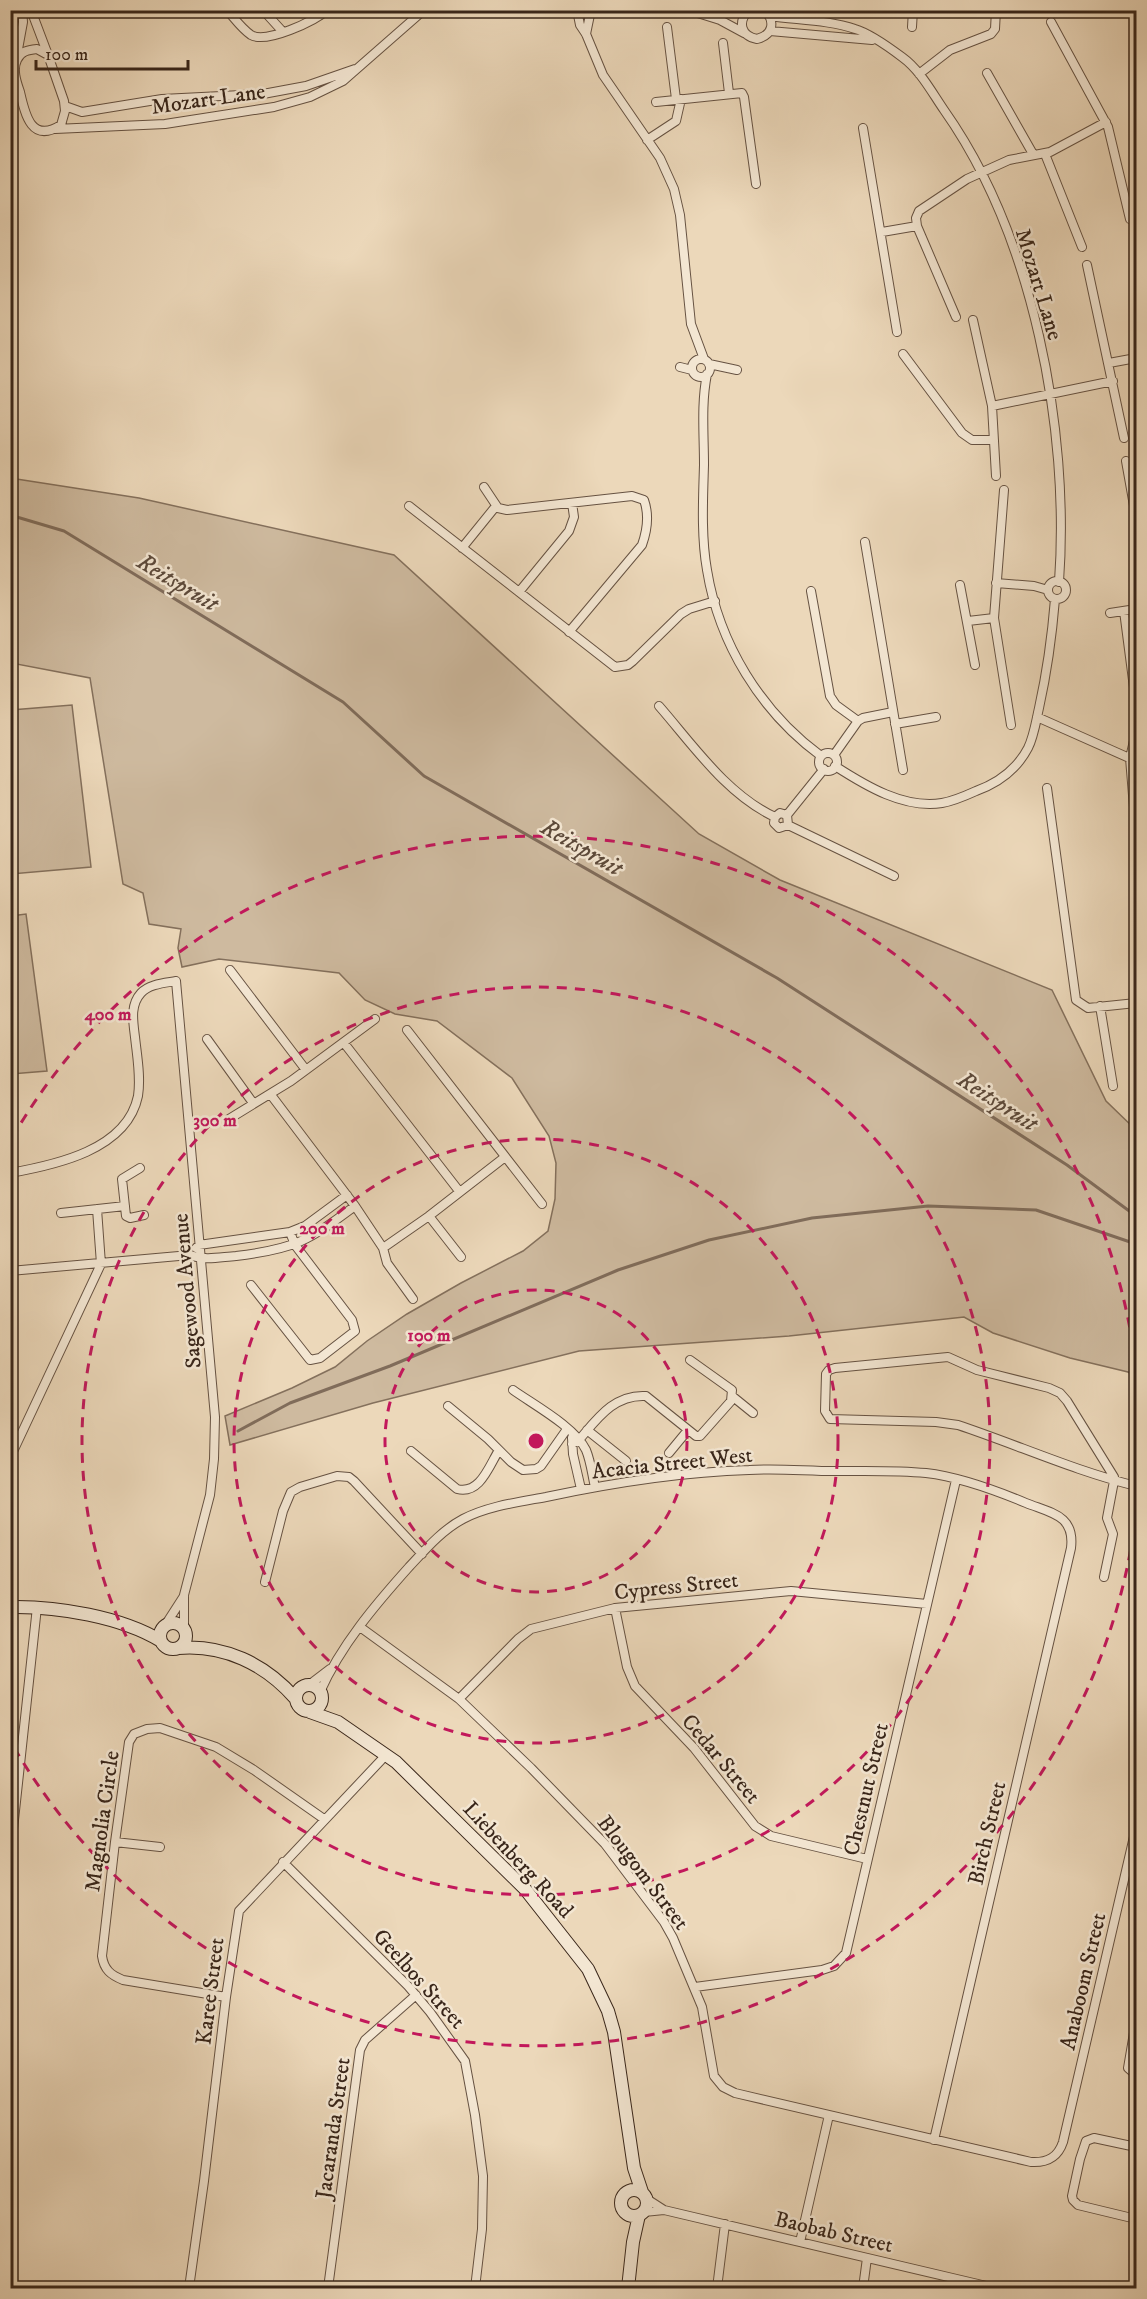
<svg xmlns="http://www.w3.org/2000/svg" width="1147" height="2299" font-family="'IM FELL DW Pica',serif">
  <rect width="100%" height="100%" fill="#ecd8ba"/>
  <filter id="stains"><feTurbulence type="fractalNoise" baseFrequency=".00333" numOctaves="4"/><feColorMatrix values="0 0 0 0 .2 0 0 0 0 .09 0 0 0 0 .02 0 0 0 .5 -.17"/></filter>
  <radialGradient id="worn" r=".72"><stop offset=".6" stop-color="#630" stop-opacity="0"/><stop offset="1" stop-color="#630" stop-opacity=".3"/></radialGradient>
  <path fill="#ceba9f" stroke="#84705c" stroke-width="1.5" d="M10,478L139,498L394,555L699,834L780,880L1052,990L1106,1101L1136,1130V1377L1128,1372L1070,1358L993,1333L964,1317L789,1336L579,1351L373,1403L230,1445L225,1416L292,1388L335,1367L367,1341L407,1314L461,1283L523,1251L548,1231L555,1199L556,1163L549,1136L512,1078L437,1021L395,1014L365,1000L339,973L219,959L182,967L178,948L181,929L149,924L143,893L123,884L90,678L11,663Z
    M72,705L91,867L11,874V710Z
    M26,914L47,1071L11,1074V916Z"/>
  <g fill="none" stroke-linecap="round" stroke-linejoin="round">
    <path stroke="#806c5a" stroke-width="3" d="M10,515L64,531L343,702L424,776L777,978L1067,1165L1136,1216
      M238,1431L290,1403L390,1366L618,1270L709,1240L812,1218L928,1206L1036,1210L1136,1244"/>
    <g stroke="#665242" stroke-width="10">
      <path id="street" d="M31,10L48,55
        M227,10C235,19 242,29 251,35C266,44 315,21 327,10
        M263,10L283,32
        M577,10L580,25L586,34L603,75L660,158L674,189L680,215L691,324L704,359
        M688,10L720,20L744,33
        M749,10C737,22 741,36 757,39C773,35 776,21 764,10
        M770,16C797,20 829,20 855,29C869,33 890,48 902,57C920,70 931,91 944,110C1033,236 1070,429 1059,582
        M1051,22L1108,127L1130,219
        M667,27L676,99
        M912,27L913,10
        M770,31L872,40
        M586,34L591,10
        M723,43L729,93
        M37,49L48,55L64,101L65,111L61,125C31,144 25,114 20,92C17,83 12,70 17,60C21,51 28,50 37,49Z
        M16,60L23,22L22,10
        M987,73L1033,154
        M919,74L950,50L991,34L995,29L996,10
        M656,102L742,93L744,97L756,184
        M65,106L82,112L162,99L263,94L306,86L355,69
        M863,128L897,332
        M55,129L165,124L274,107L310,97L343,81L424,10
        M647,140L676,121L681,99
        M1045,154L1082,247
        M882,232L917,226
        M1136,236V242
        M1087,265L1124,438
        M956,317L917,226L916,218L919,211L967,179L1009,160L1050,152L1106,122
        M973,320L992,406L996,476
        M903,354L962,433L972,440H994
        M692 368a9 9 0 1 1 18 0a9 9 0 1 1-18 0Z
        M1109,363L1136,358
        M709,364L737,370
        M680,367L692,370
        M707,374C701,404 704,434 704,465C703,499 701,536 707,570C719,644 761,712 821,756
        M992,406L1113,381
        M1126,461L1136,517
        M484,487L498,508L507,510L632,496L644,500C649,514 647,531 642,545L569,632
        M1004,490L994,618L1011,725
        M409,506L615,667L628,665L633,661L681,614L689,609L715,601
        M865,542L903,770
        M462,548L496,506
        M1048 590a9 9 0 1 1 18 0a9 9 0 1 1-18 0Z
        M996,583L1034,586L1048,590
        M960,585L975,665
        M811,591L830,696L836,705L858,721
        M519,592L569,531L574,517L572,503
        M1124,611L1136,703
        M1110,613L1136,609
        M968,621L994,618
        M659,706C693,745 727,795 775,817L780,813L787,815L788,825L779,828L774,823L775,817
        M1037,717L1136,761
        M895,724L936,717
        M1136,732L1130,758L1136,832
        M819 762a9 9 0 1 1 18 0a9 9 0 1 1-18 0Z
        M834,755L858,721L863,718L893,712
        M835,766C866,786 904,809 942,803C954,801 965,796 976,791C998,783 1017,769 1028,748C1034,736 1036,721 1039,708C1047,672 1052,636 1055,599
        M1047,788L1076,1000L1088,1008L1136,1003
        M787,815L824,769
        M788,825L894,876
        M230,970L306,1070
        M1100,1006L1113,1086
        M407,1030L542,1204
        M207,1039L253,1103
        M344,1043L459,1191
        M271,1095L355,1206L383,1248L387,1263L413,1299
        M229,1119L291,1081L375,1019
        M140,1168L122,1179L126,1216L130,1218L144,1215
        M10,1173C55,1165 127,1150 138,1096C141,1077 137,1056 135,1037C133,1021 130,1005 141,993C149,984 165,983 176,981L215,1417L214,1459L210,1495L184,1595V1628
        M61,1213L125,1206
        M429,1216L461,1257
        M196,1248L199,1245L290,1232L305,1226L347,1195
        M383,1248L429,1216L505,1157
        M10,1271L190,1255C205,1261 220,1257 236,1256C295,1249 308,1241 355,1206
        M251,1285L310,1360L320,1358L355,1331L352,1320L295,1245L290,1232
        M513,1390C534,1405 575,1427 586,1450C591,1462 592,1475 595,1487
        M732,1396L753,1413
        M448,1406L488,1439L511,1462L523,1470L536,1469L541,1466L567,1429
        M587,1430L626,1461
        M572,1438L573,1454L581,1489
        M572,1444L579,1440C597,1419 614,1394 646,1396L696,1436H700L731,1401L732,1390L690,1360
        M411,1451L457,1489C480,1495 489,1466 499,1450
        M669,1453L688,1430
        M10,1458L101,1264L97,1209
        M1104,1577L1113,1534L1107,1518L1114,1481V1477L1067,1401L1060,1393L1049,1388L977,1370L948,1357L835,1368L829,1370L826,1374L825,1411L830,1419L936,1422L958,1425C1018,1445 1075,1471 1136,1486
        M265,1582L283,1511L291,1492L300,1487L337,1476L349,1477L354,1481L422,1554
        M615,1608L627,1667L635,1686L694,1748L755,1826L771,1836L867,1859
        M166,1624L184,1596
        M360,1627L459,1699L531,1768L605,1844L664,1922L673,1938L702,2007L714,2076L723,2087L735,2093L1031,2162C1048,2163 1058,2157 1063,2142L1136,1828
        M309,1685L330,1669
        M320,1692C341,1645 375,1605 409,1567C425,1550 442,1530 463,1519C488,1506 519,1502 546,1497C612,1483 681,1472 749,1470C778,1468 806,1471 835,1471C865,1471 896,1470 926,1473C960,1477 995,1490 1026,1503C1051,1513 1075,1515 1071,1548L934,2140
        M459,1699L518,1639L531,1629L615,1608L791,1591L927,1604
        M115,1842L160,1847
        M10,1857L37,1607
        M283,1862L408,1986L430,2012L465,2061L475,2115L483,2176L482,2229L475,2288
        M695,1987L822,1970L834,1966L846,1953L956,1480
        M226,1997L123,1980C111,1975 104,1970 102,1956L115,1842L129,1742L134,1734L147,1729L160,1728L216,1747L254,1770L324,1819
        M1136,2021L1128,2068L1136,2075
        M1136,2147L1094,2138L1086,2141L1080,2159L1072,2196L1073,2200L1078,2205L1136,2219
        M647,2199L664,2210
        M644,2212L664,2210L995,2288
        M800,2242L829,2115
        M189,2288L204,2181L226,1997L239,1911L386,1755
        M328,2288L360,2050L365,2040L416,1995
        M717,2288L725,2224
        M863,2288L867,2258"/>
    </g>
    <g stroke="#39261a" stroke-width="14">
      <path id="secondary" d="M10,1607C57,1606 122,1617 161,1641
        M160 1636a13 13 0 1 1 26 0a13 13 0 1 1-26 0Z
        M178,1648C224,1644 265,1664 295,1698
        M296 1698a13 13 0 1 1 26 0a13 13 0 1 1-26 0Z
        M310,1712L338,1722L396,1762L525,1889L588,1969L608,2011L614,2032L634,2168L642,2192
        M621 2203a13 13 0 1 1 26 0a13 13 0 1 1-26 0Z
        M628,2288L633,2242L639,2215"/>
    </g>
    <use href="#street" stroke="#f3e6d2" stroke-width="8"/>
    <use href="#secondary" stroke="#f3e6d2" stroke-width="12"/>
  </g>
  <g fill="none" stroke="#c2185b" stroke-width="3" stroke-dasharray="10 8">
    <circle cx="536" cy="1441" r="151"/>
    <circle cx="536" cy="1441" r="302"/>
    <circle cx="536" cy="1441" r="454"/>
    <path d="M1136 1515A605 605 0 0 1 12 1744M12 1138A605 605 0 0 1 1136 1367"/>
  </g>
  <g text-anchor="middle" stroke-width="5" stroke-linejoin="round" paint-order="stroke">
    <g font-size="22" fill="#39261a" stroke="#f3e6d2">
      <text transform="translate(208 98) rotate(-8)" y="8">Mozart Lane</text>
      <text transform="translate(1040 284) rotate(73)" y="8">Mozart Lane</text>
      <text transform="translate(186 1291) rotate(-95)" y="8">Sagewood Avenue</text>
      <text transform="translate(672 1462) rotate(-6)" y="8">Acacia Street West</text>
      <text transform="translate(676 1585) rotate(-6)" y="8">Cypress Street</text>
      <text transform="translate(722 1758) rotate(50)" y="8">Cedar Street</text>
      <text transform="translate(865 1789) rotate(-77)" y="8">Chestnut Street</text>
      <text transform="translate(101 1821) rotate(-82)" y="8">Magnolia Circle</text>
      <text transform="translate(986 1833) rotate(-77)" y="8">Birch Street</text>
      <text transform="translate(519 1859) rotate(47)" y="8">Liebenberg Road</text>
      <text transform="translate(644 1872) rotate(53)" y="8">Blougom Street</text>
      <text transform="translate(420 1978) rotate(48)" y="8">Geelbos Street</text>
      <text transform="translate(1082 1981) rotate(-77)" y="8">Anaboom Street</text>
      <text transform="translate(209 1991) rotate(-83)" y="8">Karee Street</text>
      <text transform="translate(332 2128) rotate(-82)" y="8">Jacaranda Street</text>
      <text transform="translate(834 2231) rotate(13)" y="8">Baobab Street</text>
    </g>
    <g font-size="24" font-style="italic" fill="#5c493a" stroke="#f3e6d2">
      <text transform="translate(178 582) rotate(31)" y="8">Reitspruit</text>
      <text transform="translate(582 847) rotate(30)" y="8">Reitspruit</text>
      <text transform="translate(998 1101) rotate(33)" y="8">Reitspruit</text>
    </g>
  </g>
  <circle cx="536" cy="1441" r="9" fill="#c2185b" stroke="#f3e6d2" stroke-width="3"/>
  <g font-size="18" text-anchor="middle" font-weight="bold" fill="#c2185b" stroke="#f3e6d2" stroke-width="5" stroke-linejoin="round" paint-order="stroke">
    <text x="108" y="1020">400 m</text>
    <text x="215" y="1126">300 m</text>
    <text x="322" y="1234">200 m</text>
    <text x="429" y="1341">100 m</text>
  </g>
  <rect width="1147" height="2299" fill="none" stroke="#ecd8ba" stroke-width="36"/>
  <rect x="12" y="12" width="1123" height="2275" fill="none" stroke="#39261a" stroke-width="3"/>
  <rect x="18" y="18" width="1111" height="2263" fill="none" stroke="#39261a" stroke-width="1.5"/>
  <path d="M36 60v9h152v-9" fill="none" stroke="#39261a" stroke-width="3"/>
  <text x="45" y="60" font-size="18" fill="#39261a" stroke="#f3e6d2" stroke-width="4.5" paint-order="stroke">100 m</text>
  <rect width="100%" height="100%" filter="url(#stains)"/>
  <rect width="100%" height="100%" fill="url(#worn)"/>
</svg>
